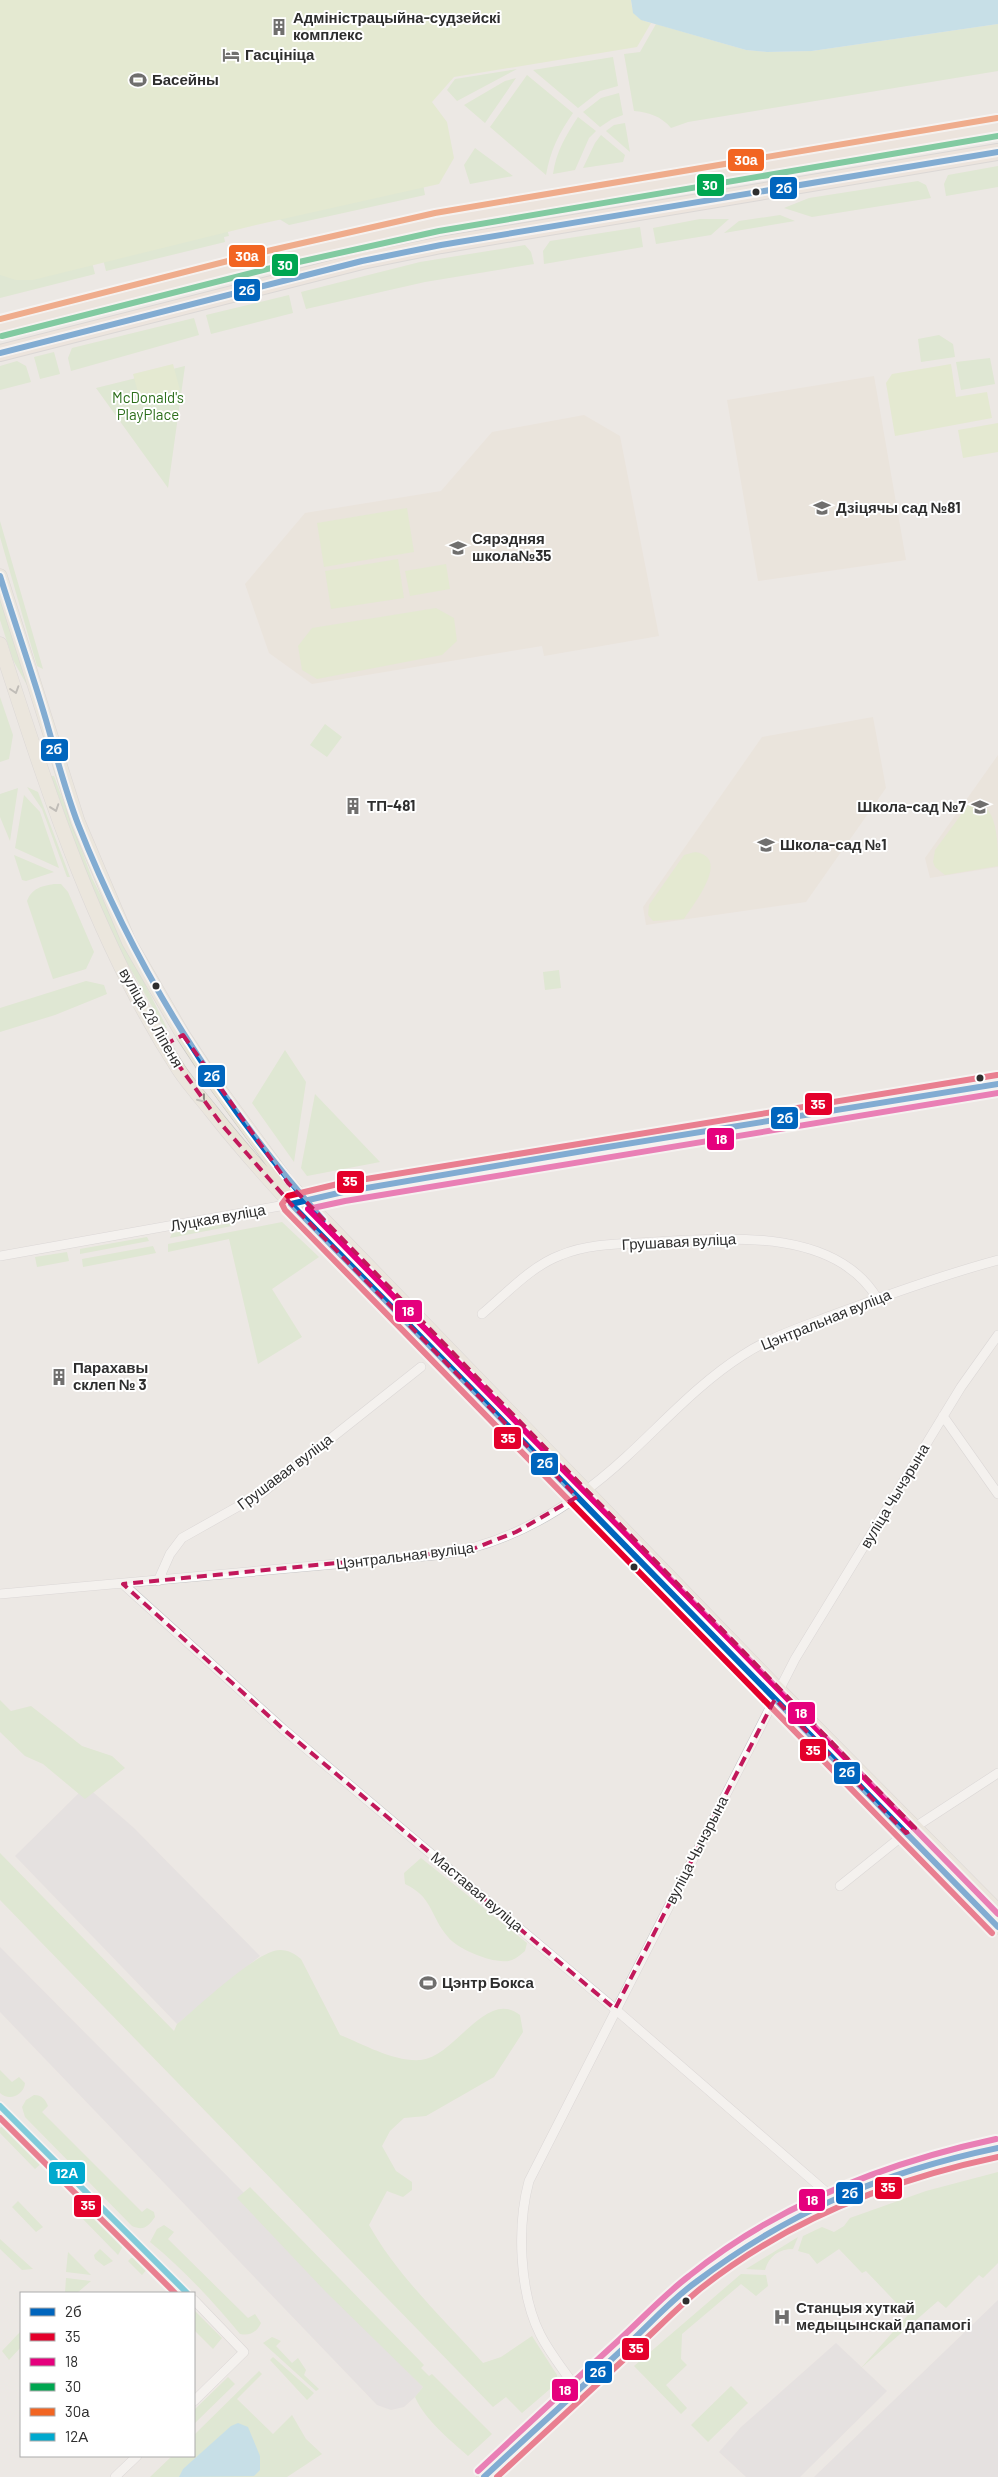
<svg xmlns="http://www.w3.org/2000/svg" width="998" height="2477" font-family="Barlow,sans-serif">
  <rect width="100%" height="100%" fill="#ece8e4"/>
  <path fill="#dcd9db" d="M86,1786L134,1828L260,1956L177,2024L15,1856Z
    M0,1947L244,2193L238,2198L423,2387L415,2397L404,2407L391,2410L377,2405L0,2012Z
    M998,2300V2477H814Z
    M836,2343L887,2391L800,2477H746L719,2452L741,2427Z"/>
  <path fill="#e6e0d3" d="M874,376L906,560L758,581L727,400Z
    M584,415L620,436L659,636L544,656L542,646L312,684L269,653L245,584L305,513L441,491L492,432Z
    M873,717L886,788L806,902L646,925L643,907L762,737Z
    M998,755V867L930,878L925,858Z"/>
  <path fill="#cee6be" d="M656,24L746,50L767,52L812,51L998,24V71L688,122L671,128C661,116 648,112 634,111L624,54L640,52Z
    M613,57L618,86L600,91L578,108L533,70Z
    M517,69L457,101L447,90L455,79Z
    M527,75L573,113C559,133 550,151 546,175L490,127Z
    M516,78L485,123L464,105L505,81Z
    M619,93L623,115L612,119L600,127L583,112L601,98Z
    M578,117L596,131L589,138L575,170L553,174C556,152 566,135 578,117Z
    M625,123L630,152L606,131L614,125Z
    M601,135L625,155L623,162L583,168L595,143Z
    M475,148L513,176L470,184L464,165Z
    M998,166V187L946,196L944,184L948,175Z
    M918,181L926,185L931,198L812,217L784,208L809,198Z
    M423,184L425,195L289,225L276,217Z
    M780,215L795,221L724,233L739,221Z
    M700,219H729L711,235L656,244L653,228Z
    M640,227L643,247L544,264L543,251L550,241Z
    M227,229L229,236L224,237L225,242L106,271L103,259Z
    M525,245L531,252L534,264L425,282L306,309L301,292L420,262Z
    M0,260L92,262L95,274L0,298Z
    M289,295L293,313L211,334L206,315Z
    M194,318L199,335L71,371L68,358L72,348Z
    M939,335L953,344L955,357L921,362L918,339Z
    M54,352L60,374L40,379L34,357Z
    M990,358L995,384L961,390L956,362Z
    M17,361L26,366L31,382L0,390V366Z
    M185,366L168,488L96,388Z
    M0,521L43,669L37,666L0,537Z
    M0,597L47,741H45L28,687L13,660L0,620Z
    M0,697L13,735L9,759L0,762Z
    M325,724L342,737L327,757L310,745Z
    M51,776H54L92,878L167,1028L165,1029L119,949L88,879Z
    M27,787L38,792L70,877H67L42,809Z
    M18,788L10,841L0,817V794Z
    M24,795L40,812L59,868L15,848Z
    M14,855L54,872L26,881L22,880Z
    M54,884H61L68,892L94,952L86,969L53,979L27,901C32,888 42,886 54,884Z
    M559,970L561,988L545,990L543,972Z
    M86,981L104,985L107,994L55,1015L0,1032V1008Z
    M285,1050L306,1082L294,1162L252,1103Z
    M315,1094L380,1162L307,1176L301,1168Z
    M282,1222L319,1257L272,1289L302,1337L258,1364L229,1239L168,1252V1244Z
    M232,1223V1226L170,1238L172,1233Z
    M147,1237L149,1241L80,1254V1249Z
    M153,1246L156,1253L83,1267L82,1259Z
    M67,1252L69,1261L37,1267L35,1257Z
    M0,1700L11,1711L31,1706L82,1746L112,1756L125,1768L85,1799L43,1764L25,1756L0,1732Z
    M0,1853L174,2031L177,2024C198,2007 257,1950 280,1950C289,1950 295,1954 301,1959L340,2035C365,2045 394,2062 421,2060C456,2056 486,1988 520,2015L523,2032L494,2077L426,2116L404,2118L390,2131L382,2146L396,2171L412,2182V2190L403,2197L387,2191L369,2225C398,2277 444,2319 483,2363L501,2357L532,2336L557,2375V2383L522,2413L506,2397L493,2407L0,1900Z
    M421,1858L527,1943L525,1951C521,1954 517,1958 512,1960C497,1966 457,1949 448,1937C430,1916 433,1897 405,1884L404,1873Z
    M0,2070L12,2082L19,2077L25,2083C24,2095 9,2102 0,2093Z
    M34,2095C42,2095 45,2099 48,2106L42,2112L142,2212L147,2208L154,2212L155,2217C148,2227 143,2231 132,2226L25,2117L22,2107L26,2100Z
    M3,2126H12L42,2157L43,2162L35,2169L0,2133V2128Z
    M998,2172V2263L983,2278L979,2275L946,2308L938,2301L861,2368L908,2315L866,2271L862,2273L839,2249L817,2264L809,2254L798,2251L803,2236L822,2227L834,2232L844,2226L850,2218L926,2191Z
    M250,2187L424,2365L421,2368L429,2376L432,2374L492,2434L468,2456C449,2439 425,2420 415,2397L423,2387L325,2291L237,2198Z
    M18,2201L43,2227L36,2232L12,2207Z
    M85,2205H89L123,2240V2246L118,2255L77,2213Z
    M164,2225L174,2232L168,2239L248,2318L255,2314L261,2323C257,2332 250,2336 240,2334C213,2301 183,2269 150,2242L157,2229Z
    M798,2237L793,2249C779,2249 769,2256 765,2270L746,2269Z
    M0,2239L33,2269L22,2270L0,2249Z
    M100,2249L113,2261L104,2266L95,2259L94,2255Z
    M68,2252L91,2275L66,2272Z
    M141,2257L148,2262L149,2267L142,2275L128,2261L131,2258Z
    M741,2274L766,2275L768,2286L756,2296L741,2284L682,2334L681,2359L687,2365L666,2385L687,2408L681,2414L634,2366Z
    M66,2278L91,2281L77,2293H65Z
    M194,2310L222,2338L213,2349L194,2330Z
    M21,2331V2347L9,2360L2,2351Z
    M272,2337L281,2341L276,2346L292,2363L298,2358L306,2370L304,2375L319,2389L316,2391L263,2343Z
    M273,2357L314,2393L307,2400L270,2360Z
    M259,2371L262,2374L237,2399L273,2434L292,2415L306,2439L322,2454L287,2477H150L172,2456H194V2435Z
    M228,2377L235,2384L194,2424V2410Z
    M731,2386L748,2403L708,2442L691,2425Z"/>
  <path fill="#d9eabb" d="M0,0H631C632,14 637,19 651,23L637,47L454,77L432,102L447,122L454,158L439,184L256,225L33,280H16L0,275Z
    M173,364L180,390L140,400L133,374Z
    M951,364L956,397L987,392L992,418L895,436L886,383L892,374Z
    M998,423V452L963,458L958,430Z
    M407,508L414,552L324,567L317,523Z
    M398,559L404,598L331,609L325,571Z
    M446,564L450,589L410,596L405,571Z
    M436,608L454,618L457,641L442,655L317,679L302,670L298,646L312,628Z
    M979,802C998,812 998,844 998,866L945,875L935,867L933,862L935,850L969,804Z
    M695,852C732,857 693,905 684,919L653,921L648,915L649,905L684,855Z"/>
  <path fill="#99d6ec" d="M631,0H998V24L812,51L767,52L746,50L641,20L633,13Z
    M238,2423L248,2427L260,2456V2470L254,2476L179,2477L183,2469L231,2426Z"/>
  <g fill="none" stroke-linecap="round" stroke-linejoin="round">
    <g stroke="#c5c4c5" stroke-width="10">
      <path id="street" d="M0,1256L291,1204
        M482,1314C506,1294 531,1266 561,1255C590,1243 623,1244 654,1242C725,1238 834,1227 877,1298
        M943,1416L998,1494
        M158,1581L170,1554L182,1538L262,1493L421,1367
        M123,1584L283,1729L615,2009L833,2198
        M0,1594L437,1555C509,1545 573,1506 626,1457C664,1422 699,1383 743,1355C770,1337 802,1327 833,1315C887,1295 942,1275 998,1260
        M840,1886L906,1833L998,1773
        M0,2106L187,2293
        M194,2300L244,2352L194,2401
        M578,2391C566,2373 550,2354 540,2334C519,2292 517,2225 529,2181L795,1659L961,1387L998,1335
        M115,2477L137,2456"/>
    </g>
    <g stroke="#c5c4c5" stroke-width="14">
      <path id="secondary" d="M298,1202L589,1150L998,1084"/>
    </g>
    <g stroke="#c6c5c4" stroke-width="15">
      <path id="primary" d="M0,576L78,822L129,942L183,1035L214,1082L288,1183L779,1690L998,1911
        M0,644C48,792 94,939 179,1070C189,1085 201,1098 212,1112C245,1154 282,1194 319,1234L597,1517
        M672,1593L998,1927
        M484,2477L694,2283L736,2253L788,2221L833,2198L887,2177L955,2157L998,2148"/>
    </g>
    <g stroke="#c6c5c4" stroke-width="18">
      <path id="highway" d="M0,328L265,260L437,222L998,127
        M0,353L362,261L441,245L998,152"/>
    </g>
    <use href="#street" stroke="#fcfcfb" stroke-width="9"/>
    <use href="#secondary" stroke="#fcfcfb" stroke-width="12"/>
    <use href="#primary" stroke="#e8e4d6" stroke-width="14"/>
    <use href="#highway" stroke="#eadfd6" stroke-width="16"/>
    <g stroke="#fff" stroke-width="10">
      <path id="bus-1" d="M0,353L362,261L441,245L998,152
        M0,576C15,624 32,672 46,720C56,755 65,790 78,824C137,973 218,1100 323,1220
        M998,1084L589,1150L343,1192L291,1204L998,1927
        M484,2477C531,2433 579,2390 626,2346C649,2325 671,2300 696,2282C790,2211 883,2172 998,2148"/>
    </g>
    <g stroke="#fff" stroke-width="10">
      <path id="bus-2" d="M992,1933L285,1210L282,1204L288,1196L342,1183L997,1075
        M0,2118L175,2293
        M497,2477C542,2435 588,2393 633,2351C655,2331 677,2308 700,2289C787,2220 890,2180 998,2157"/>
    </g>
    <g stroke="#fff" stroke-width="10">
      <path id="bus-3" d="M998,1093L345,1201L308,1209L998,1914
        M478,2471C525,2427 572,2383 619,2340C642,2319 664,2295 689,2276C778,2204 885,2163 996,2139"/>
    </g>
    <g stroke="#fff" stroke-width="10">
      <path id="bus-4" d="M2,336L267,269L439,231L998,136"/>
    </g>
    <g stroke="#fff" stroke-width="10">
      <path id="bus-5" d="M0,319L263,252L435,213L997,118"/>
    </g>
    <g stroke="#fff" stroke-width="10">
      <path id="bus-6" d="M0,2106L187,2293"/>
    </g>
    <use href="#bus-1" stroke="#0065bd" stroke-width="6"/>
    <use href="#bus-2" stroke="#e4002b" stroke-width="6"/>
    <use href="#bus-3" stroke="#e5007d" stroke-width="6"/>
    <use href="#bus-4" stroke="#00a651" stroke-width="6"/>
    <use href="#bus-5" stroke="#f26522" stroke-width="6"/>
    <use href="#bus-6" stroke="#00a9ce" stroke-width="6"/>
  </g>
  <defs><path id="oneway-chevron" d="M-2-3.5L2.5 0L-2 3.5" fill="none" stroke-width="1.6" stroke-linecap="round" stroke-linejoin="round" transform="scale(1.25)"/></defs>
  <g stroke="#8b8982">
    <use href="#oneway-chevron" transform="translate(15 690) rotate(72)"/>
    <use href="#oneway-chevron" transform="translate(55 808) rotate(71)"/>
    <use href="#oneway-chevron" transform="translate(202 1099) rotate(52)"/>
  </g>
  <path d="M0 0H998V2477H0ZM183,1035L288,1183L915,1828L906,1833L775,1699L615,2009L283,1729L123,1584L470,1550L516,1532L577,1497L291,1204L222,1125L164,1045Z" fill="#ece8e4" fill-opacity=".55" fill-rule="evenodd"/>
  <path fill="none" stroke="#c2185b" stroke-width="4" stroke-dasharray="10 6" stroke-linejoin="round" d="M183,1035L288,1183L915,1828L906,1833L775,1699L615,2009L283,1729L123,1584L470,1550L516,1532L577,1497L291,1204L222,1125L164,1045Z"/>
  <defs>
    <g id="building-bare" transform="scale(1.35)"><path d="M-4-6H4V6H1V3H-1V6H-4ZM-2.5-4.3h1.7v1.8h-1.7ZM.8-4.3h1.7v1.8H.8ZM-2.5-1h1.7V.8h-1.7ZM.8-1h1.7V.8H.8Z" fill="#706f6e" stroke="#fff" stroke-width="2.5" paint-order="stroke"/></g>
    <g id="hotel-bare" transform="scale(1.35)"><path d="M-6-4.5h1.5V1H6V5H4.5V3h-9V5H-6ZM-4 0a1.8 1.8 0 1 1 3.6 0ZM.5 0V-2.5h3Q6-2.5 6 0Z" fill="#706f6e" stroke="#fff" stroke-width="2.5" paint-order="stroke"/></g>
    <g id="stadium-bare" transform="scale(1.35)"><path d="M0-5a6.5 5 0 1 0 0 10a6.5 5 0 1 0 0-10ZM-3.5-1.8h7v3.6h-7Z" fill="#706f6e" stroke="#fff" stroke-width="2.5" paint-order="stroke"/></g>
    <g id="school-bare" transform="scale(1.35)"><path d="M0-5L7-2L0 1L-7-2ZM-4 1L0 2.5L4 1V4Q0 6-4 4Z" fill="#706f6e" stroke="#fff" stroke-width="2.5" paint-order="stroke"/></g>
    <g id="hospital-bare" transform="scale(1.35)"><path d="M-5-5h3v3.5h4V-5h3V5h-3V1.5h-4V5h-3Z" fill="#706f6e" stroke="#fff" stroke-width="2.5" paint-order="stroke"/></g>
  </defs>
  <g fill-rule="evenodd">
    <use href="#building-bare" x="279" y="27"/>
    <use href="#hotel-bare" x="231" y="55"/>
    <use href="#stadium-bare" x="138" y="80"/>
    <use href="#school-bare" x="822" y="508"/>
    <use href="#school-bare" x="458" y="548"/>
    <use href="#building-bare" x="353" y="806"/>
    <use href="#school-bare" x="980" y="807"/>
    <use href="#school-bare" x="766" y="845"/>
    <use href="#building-bare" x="59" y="1377"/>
    <use href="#stadium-bare" x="428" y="1983"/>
    <use href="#hospital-bare" x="782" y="2317"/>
  </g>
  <g fill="#2e2e2e" stroke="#fff" stroke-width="2">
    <circle cx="756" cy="192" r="4.5"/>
    <circle cx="156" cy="986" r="4.5"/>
    <circle cx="980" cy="1078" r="4.5"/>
    <circle cx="634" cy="1567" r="4.5"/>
    <circle cx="686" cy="2301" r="4.5"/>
  </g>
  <g text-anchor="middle" stroke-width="4" stroke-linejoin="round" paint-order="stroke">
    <g font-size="15" font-weight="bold" fill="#2e2e2e" stroke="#fff" text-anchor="start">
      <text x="293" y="23">Адміністрацыйна-судзейскі<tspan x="293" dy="17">комплекс</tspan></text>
      <text x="245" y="60">Гасцініца</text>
      <text x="152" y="85">Басейны</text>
      <text x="836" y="513">Дзіцячы сад №81</text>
      <text x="472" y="544">Сярэдняя<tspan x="472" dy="17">школа№35</tspan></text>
      <text x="367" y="811">ТП-481</text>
      <text x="966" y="812" text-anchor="end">Школа-сад №7</text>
      <text x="780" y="850">Школа-сад №1</text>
      <text x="73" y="1373">Парахавы<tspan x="73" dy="17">склеп № 3</tspan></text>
      <text x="442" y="1988">Цэнтр Бокса</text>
      <text x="796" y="2313">Станцыя хуткай<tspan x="796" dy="17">медыцынскай дапамогі</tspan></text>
    </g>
    <g font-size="15" fill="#2c6e1b" stroke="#fff">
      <text x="148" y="403">McDonald's<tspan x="148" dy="17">PlayPlace</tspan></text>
    </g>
    <g font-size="15" fill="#2e2e2e" stroke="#fff">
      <text transform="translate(151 1018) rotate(60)" y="5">вуліца 28 Ліпеня</text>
      <text transform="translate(218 1218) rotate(-10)" y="5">Луцкая вуліца</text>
      <text transform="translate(679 1242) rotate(-3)" y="5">Грушавая вуліца</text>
      <text transform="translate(826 1320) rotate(-22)" y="5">Цэнтральная вуліца</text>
      <text transform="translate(285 1472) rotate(-37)" y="5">Грушавая вуліца</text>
      <text transform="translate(895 1496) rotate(-59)" y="5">вуліца Чычэрына</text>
      <text transform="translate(405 1556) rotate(-7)" y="5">Цэнтральная вуліца</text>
      <text transform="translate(697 1850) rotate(-63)" y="5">вуліца Чычэрына</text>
      <text transform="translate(477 1892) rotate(40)" y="5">Маставая вуліца</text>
    </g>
  </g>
  <g stroke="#fff" stroke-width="2">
    <rect x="727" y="148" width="38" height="24" rx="5" fill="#f26522"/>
    <rect x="696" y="173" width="29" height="24" rx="5" fill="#00a651"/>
    <rect x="769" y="176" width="29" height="24" rx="5" fill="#0065bd"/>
    <rect x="228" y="244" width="38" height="24" rx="5" fill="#f26522"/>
    <rect x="271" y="253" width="28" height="24" rx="5" fill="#00a651"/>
    <rect x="233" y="278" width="28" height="24" rx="5" fill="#0065bd"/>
    <rect x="40" y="738" width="29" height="24" rx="5" fill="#0065bd"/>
    <rect x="197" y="1064" width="29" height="24" rx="5" fill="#0065bd"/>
    <rect x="804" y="1092" width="29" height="24" rx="5" fill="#e4002b"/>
    <rect x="770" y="1106" width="29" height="24" rx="5" fill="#0065bd"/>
    <rect x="706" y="1127" width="29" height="24" rx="5" fill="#e5007d"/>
    <rect x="336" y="1170" width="29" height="24" rx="5" fill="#e4002b"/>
    <rect x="394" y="1299" width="29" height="24" rx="5" fill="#e5007d"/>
    <rect x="493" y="1426" width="29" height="24" rx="5" fill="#e4002b"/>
    <rect x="530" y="1452" width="29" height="24" rx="5" fill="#0065bd"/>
    <rect x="787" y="1701" width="29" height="24" rx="5" fill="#e5007d"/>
    <rect x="799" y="1738" width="28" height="24" rx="5" fill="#e4002b"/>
    <rect x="833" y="1761" width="28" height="24" rx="5" fill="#0065bd"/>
    <rect x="48" y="2161" width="38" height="24" rx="5" fill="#00a9ce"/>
    <rect x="874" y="2176" width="29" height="24" rx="5" fill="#e4002b"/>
    <rect x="835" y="2181" width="29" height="24" rx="5" fill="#0065bd"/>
    <rect x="798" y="2188" width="28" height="24" rx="5" fill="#e5007d"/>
    <rect x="73" y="2194" width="29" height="24" rx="5" fill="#e4002b"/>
    <rect x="621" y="2337" width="29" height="24" rx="5" fill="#e4002b"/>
    <rect x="584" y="2360" width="29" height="24" rx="5" fill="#0065bd"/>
    <rect x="551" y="2378" width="28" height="24" rx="5" fill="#e5007d"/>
  </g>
  <g font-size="14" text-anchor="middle" font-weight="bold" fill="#fff">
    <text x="746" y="165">30а</text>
    <text x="710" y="190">30</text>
    <text x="784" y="193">2б</text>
    <text x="247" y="261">30а</text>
    <text x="285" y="270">30</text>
    <text x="247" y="295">2б</text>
    <text x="54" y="754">2б</text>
    <text x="212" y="1081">2б</text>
    <text x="818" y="1109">35</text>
    <text x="785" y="1123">2б</text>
    <text x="721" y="1144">18</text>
    <text x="350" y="1186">35</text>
    <text x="408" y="1316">18</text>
    <text x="508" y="1443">35</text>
    <text x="545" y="1468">2б</text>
    <text x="801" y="1718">18</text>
    <text x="813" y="1755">35</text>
    <text x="847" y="1777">2б</text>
    <text x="67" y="2178">12А</text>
    <text x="888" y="2192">35</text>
    <text x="850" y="2198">2б</text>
    <text x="812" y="2205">18</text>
    <text x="88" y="2210">35</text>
    <text x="636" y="2353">35</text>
    <text x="598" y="2377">2б</text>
    <text x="565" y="2395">18</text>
  </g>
  <rect x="20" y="2292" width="175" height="165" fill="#ffffff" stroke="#ababab"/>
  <rect x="30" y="2308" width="25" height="8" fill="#0065bd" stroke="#ababab"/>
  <text x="65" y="2317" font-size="15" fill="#2e2e2e">2б</text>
  <rect x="30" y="2333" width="25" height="8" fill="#e4002b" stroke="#ababab"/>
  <text x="65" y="2342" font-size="15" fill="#2e2e2e">35</text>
  <rect x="30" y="2358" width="25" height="8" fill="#e5007d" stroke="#ababab"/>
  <text x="65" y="2367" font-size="15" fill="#2e2e2e">18</text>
  <rect x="30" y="2383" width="25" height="8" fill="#00a651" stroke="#ababab"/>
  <text x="65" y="2392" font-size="15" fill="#2e2e2e">30</text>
  <rect x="30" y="2408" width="25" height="8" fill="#f26522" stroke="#ababab"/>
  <text x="65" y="2417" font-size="15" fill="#2e2e2e">30а</text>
  <rect x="30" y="2433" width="25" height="8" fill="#00a9ce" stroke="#ababab"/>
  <text x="65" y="2442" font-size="15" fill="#2e2e2e">12А</text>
</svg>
